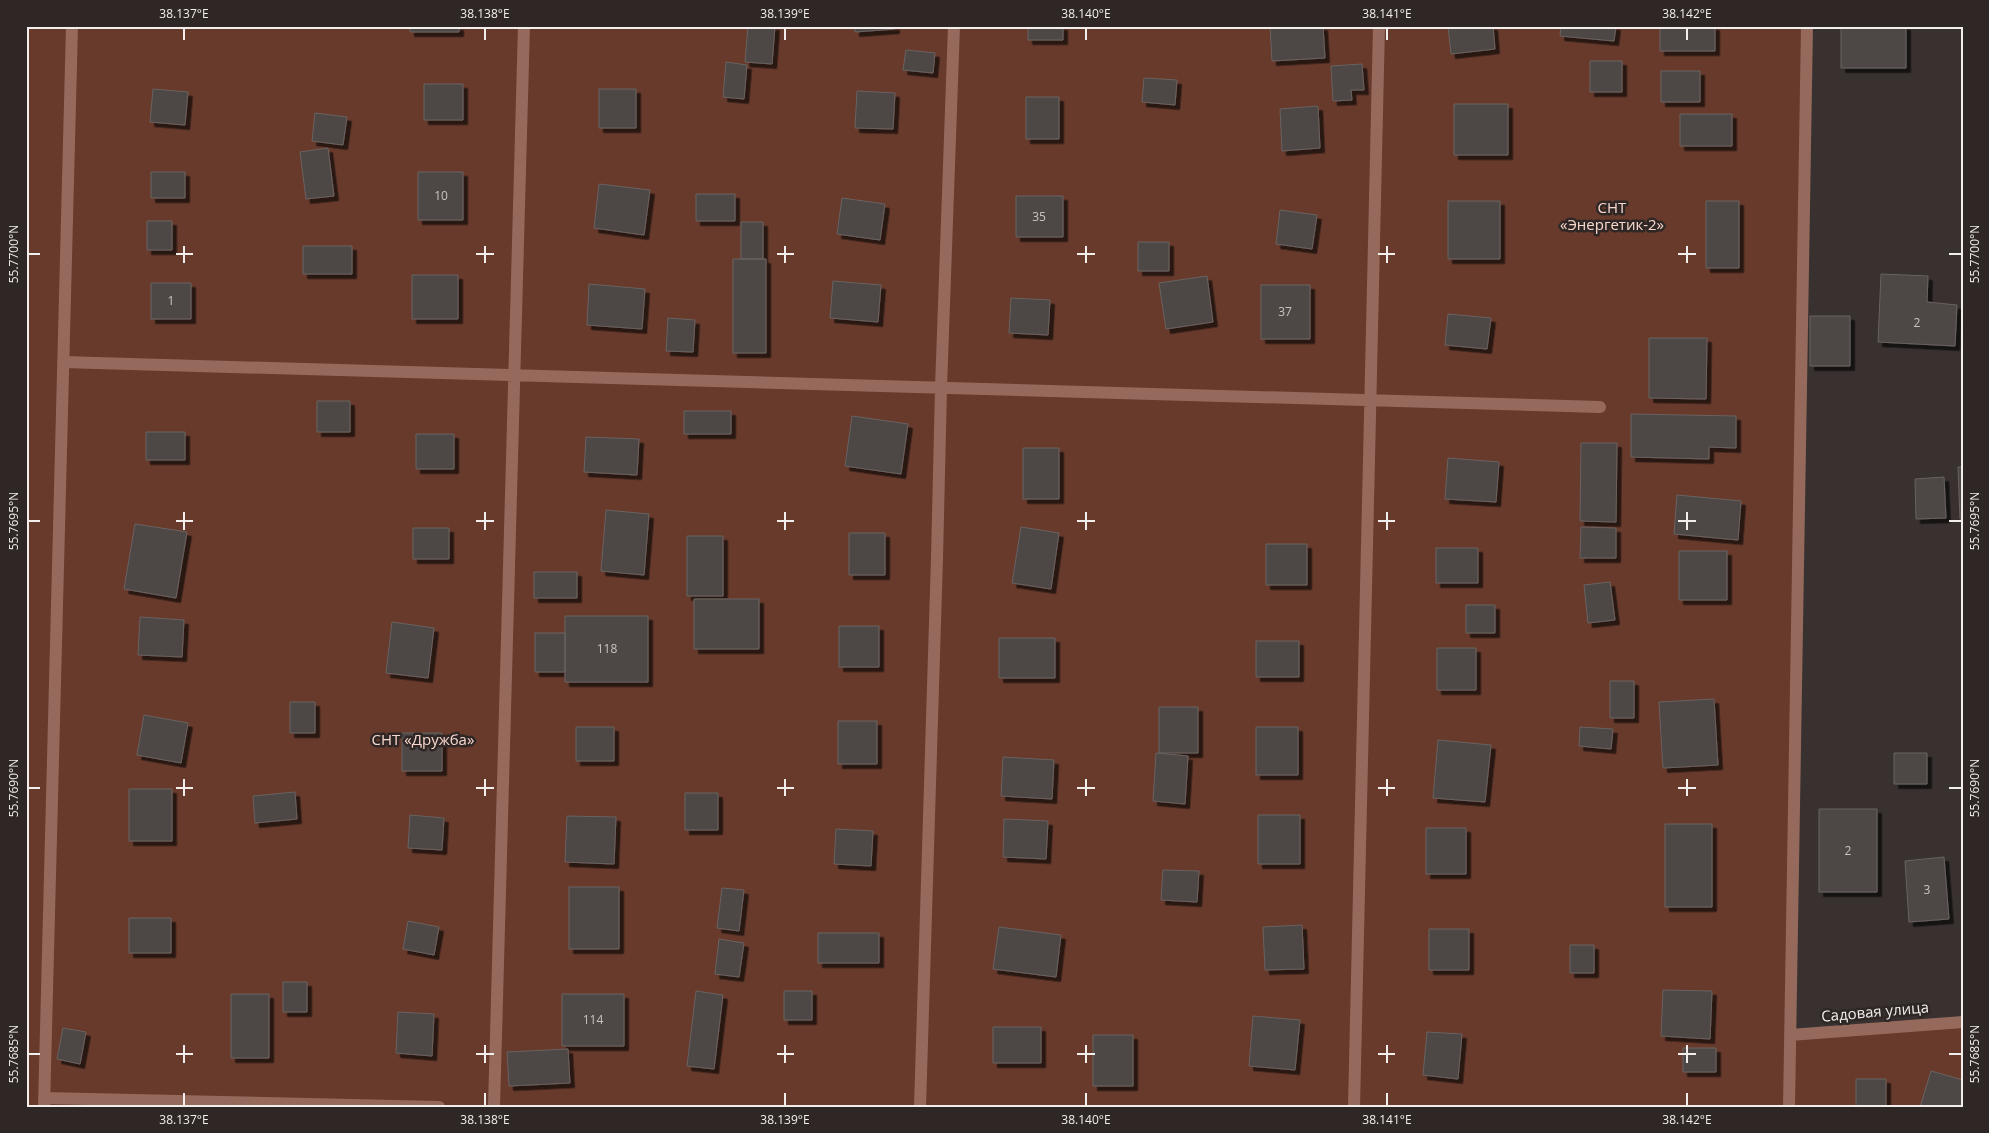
<svg xmlns="http://www.w3.org/2000/svg" width="1989" height="1133" font-family="'Open Sans',sans-serif">
  <defs>
    <filter id="shadow"><feDropShadow dx="4.5" dy="4.5" stdDeviation="0" flood-color="#0009"/></filter>
  </defs>
  <rect width="100%" height="100%" fill="#38312f"/>
  <path fill="#673a2c" d="M26,26H1807L1790,1035L1963,1022V1107H26Z"/>
  <path fill="#4d4644" stroke="#6a6260" filter="url(#shadow)" d="M410,26H459V32H410Z
    M748,26H775L772,64L745,62Z
    M855,26H895V29L855,32Z
    M1028,26H1063V40H1028Z
    M1270,26H1323L1325,58L1272,61Z
    M1448,26H1493L1495,49L1451,54Z
    M1561,26H1616L1614,41L1560,36Z
    M1660,26H1715V51H1660Z
    M1841,26H1906V68H1841Z
    M906,50L935,53L933,73L903,70Z
    M1590,61H1622V92H1590Z
    M726,62L747,65L744,99L723,97Z
    M1362,64L1364,90H1351L1352,100L1333,101L1331,66Z
    M1661,71H1700V102H1661Z
    M1144,78L1177,80L1175,105L1142,102Z
    M424,84H463V120H424Z
    M153,89L188,92L185,125L150,122Z
    M599,89H636V128H599Z
    M857,91L895,93L893,129L855,128Z
    M1026,97H1059V139H1026Z
    M1454,104H1508V155H1454Z
    M1318,106L1320,148L1282,151L1280,109Z
    M315,113L347,117L343,145L312,141Z
    M1680,114H1732V146H1680Z
    M328,148L334,196L306,199L300,152Z
    M151,172H185V198H151Z
    M418,172H463V220H418Z
    M599,184L650,190L644,235L594,228Z
    M696,194H735V221H696Z
    M1016,196H1063V237H1016Z
    M842,198L885,204L880,240L837,234Z
    M1448,201H1500V259H1448Z
    M1706,201H1739V268H1706Z
    M1280,210L1317,215L1312,249L1276,244Z
    M147,221H172V250H147Z
    M741,222H763V259H741Z
    M1138,242H1169V271H1138Z
    M303,246H352V274H303Z
    M733,259H766V353H733Z
    M1881,274L1928,276L1927,302L1957,305L1955,346L1878,342Z
    M412,275H458V319H412Z
    M1207,276L1213,322L1166,329L1159,283Z
    M833,281L881,285L878,322L830,318Z
    M151,283H191V319H151Z
    M589,284L645,289L642,329L587,325Z
    M1261,285H1310V339H1261Z
    M1011,298L1050,300L1048,335L1009,333Z
    M1448,314L1491,318L1487,349L1445,345Z
    M1810,316H1850V366H1810Z
    M668,318L695,320L693,352L666,351Z
    M1649,338H1707L1706,399L1649,398Z
    M317,401H350V432H317Z
    M684,411H731V434H684Z
    M1631,414L1736,416V448L1709,447V459L1631,457Z
    M852,416L908,424L901,474L845,466Z
    M146,432H185V460H146Z
    M416,434H454V469H416Z
    M586,437L639,439L637,475L584,472Z
    M1581,443H1617L1616,522L1580,521Z
    M1023,448H1059V499H1023Z
    M1448,458L1499,462L1496,502L1445,499Z
    M1958,467H1963V519H1960Z
    M1944,477L1946,518L1916,519L1915,479Z
    M1677,495L1741,501L1738,540L1674,534Z
    M606,510L649,514L644,575L601,571Z
    M135,524L187,532L176,598L124,589Z
    M1021,527L1059,533L1051,589L1012,583Z
    M1581,527L1616,528V558H1580Z
    M413,528H449V559H413Z
    M849,533H885V575H849Z
    M687,536H723V596H687Z
    M1266,544H1307V585H1266Z
    M1436,548H1478V583H1436Z
    M1679,551H1727V600H1679Z
    M534,572H577V598H534Z
    M1610,582L1615,620L1588,623L1584,585Z
    M694,599H759V649H694Z
    M1466,605H1495V633H1466Z
    M565,616H648V682H565Z
    M140,617L184,620L182,657L138,655Z
    M392,622L434,628L428,678L386,673Z
    M839,626H879V667H839Z
    M535,633H565V672H535Z
    M999,638H1055V678H999Z
    M1256,641H1299V677H1256Z
    M1437,648H1476V690H1437Z
    M1610,681H1634V718H1610Z
    M1714,699L1718,765L1663,768L1659,702Z
    M290,702H315V733H290Z
    M1159,707H1198V753H1159Z
    M144,715L188,723L181,763L137,755Z
    M838,721H877V764H838Z
    M576,727H614V761H576Z
    M1256,727H1298V775H1256Z
    M1580,727L1613,729L1611,749L1579,746Z
    M402,733H442V771H402Z
    M1438,740L1491,745L1485,802L1433,798Z
    M1156,753L1188,756L1185,804L1153,801Z
    M1894,753H1927V784H1894Z
    M1003,757L1054,760L1052,799L1001,796Z
    M129,789H172V841H129Z
    M295,792L297,819L255,823L253,796Z
    M685,793H718V830H685Z
    M1819,809H1877V892H1819Z
    M410,815L444,818L442,850L408,848Z
    M1258,815H1300V864H1258Z
    M567,816L616,817L614,864L565,862Z
    M1004,819L1048,821L1046,859L1003,857Z
    M1665,824H1712V907H1665Z
    M1426,828H1466V874H1426Z
    M836,829L873,831L871,866L834,864Z
    M1944,857L1949,919L1909,922L1905,861Z
    M1163,870L1199,871L1197,902L1161,900Z
    M569,887H619V949H569Z
    M722,888L744,890L739,931L717,928Z
    M129,918H171V953H129Z
    M408,921L439,927L434,955L403,949Z
    M1302,925L1304,969L1265,970L1263,927Z
    M999,927L1061,935L1056,977L993,969Z
    M1429,929H1469V970H1429Z
    M818,933H879V963H818Z
    M719,939L744,943L739,977L715,974Z
    M1570,945H1594V973H1570Z
    M283,982H307V1012H283Z
    M1663,990L1712,991L1710,1039L1661,1036Z
    M696,991L723,995L714,1069L687,1066Z
    M784,991H812V1020H784Z
    M231,994H269V1058H231Z
    M562,994H624V1046H562Z
    M398,1012L434,1014L432,1056L396,1053Z
    M1253,1016L1300,1020L1295,1070L1249,1066Z
    M993,1027H1041V1063H993Z
    M63,1028L86,1032L80,1064L57,1059Z
    M1427,1032L1462,1034L1458,1079L1423,1075Z
    M1093,1035H1133V1086H1093Z
    M1683,1048H1716V1072H1683Z
    M568,1049L570,1083L509,1086L507,1052Z
    M1931,1071L1963,1080V1107H1920Z
    M1856,1079H1886V1107H1856Z"/>
  <g fill="none" stroke-linecap="round" stroke-linejoin="round">
    <path stroke="#956a5c" stroke-width="12" d="M63,362L1600,407
      M1790,1035L1963,1022
      M44,1098L439,1107
      M44,1107L72,26
      M494,1107L524,26
      M920,1107L937,558L941,388L954,26
      M1354,1107L1379,26
      M1789,1107L1807,26"/>
  </g>
  <path fill="none" stroke="#f2eeec" stroke-width="2" d="M184,28V40M485,28V40M785,28V40M1086,28V40M1387,28V40M1687,28V40M184,246V263M485,246V263M785,246V263M1086,246V263M1387,246V263M1687,246V263M28,254H40M176,254H193M476,254H494M777,254H794M1077,254H1095M1378,254H1395M1678,254H1696M1949,254H1962M184,512V530M485,512V530M785,512V530M1086,512V530M1387,512V530M1687,512V530M28,521H40M176,521H193M476,521H494M777,521H794M1077,521H1095M1378,521H1395M1678,521H1696M1949,521H1962M184,779V796M485,779V796M785,779V796M1086,779V796M1387,779V796M1687,779V796M28,788H40M176,788H193M476,788H494M777,788H794M1077,788H1095M1378,788H1395M1678,788H1696M1949,788H1962M184,1045V1063M485,1045V1063M785,1045V1063M1086,1045V1063M1387,1045V1063M1687,1045V1063M28,1054H40M176,1054H193M476,1054H494M777,1054H794M1077,1054H1095M1378,1054H1395M1678,1054H1696M1949,1054H1962M184,1093V1106M485,1093V1106M785,1093V1106M1086,1093V1106M1387,1093V1106M1687,1093V1106"/>
  <g text-anchor="middle" stroke-width="5" stroke-linejoin="round" paint-order="stroke">
    <g font-size="12" fill="#c9c4c2">
      <text x="441" y="200">10</text>
      <text x="1039" y="221">35</text>
      <text x="171" y="305">1</text>
      <text x="1285" y="316">37</text>
      <text x="1917" y="327">2</text>
      <text x="607" y="653">118</text>
      <text x="1848" y="855">2</text>
      <text x="1927" y="894">3</text>
      <text x="593" y="1024">114</text>
    </g>
    <g font-size="15" fill="#f9d7cc" stroke="#2e2725">
      <text x="1612" y="213">СНТ<tspan x="1612" dy="17">«Энергетик-2»</tspan></text>
      <text x="423" y="745">СНТ «Дружба»</text>
    </g>
    <g font-size="15" fill="#f2eeec" stroke="#2e2725">
      <text transform="translate(1875 1012) rotate(-5)" y="5">Садовая улица</text>
    </g>
  </g>
  <rect width="1989" height="1133" fill="none" stroke="#2e2725" stroke-width="55"/>
  <rect x="28" y="28" width="1934" height="1078" fill="none" stroke="#f2eeec" stroke-width="2"/>
  <g font-size="12" text-anchor="middle" fill="#f2eeec">
    <text x="184" y="18">38.137°E</text>
    <text x="485" y="18">38.138°E</text>
    <text x="785" y="18">38.139°E</text>
    <text x="1086" y="18">38.140°E</text>
    <text x="1387" y="18">38.141°E</text>
    <text x="1687" y="18">38.142°E</text>
    <text transform="translate(14 254) rotate(-90)" y="4">55.7700°N</text>
    <text transform="translate(1975 254) rotate(-90)" y="4">55.7700°N</text>
    <text transform="translate(14 521) rotate(-90)" y="4">55.7695°N</text>
    <text transform="translate(1975 521) rotate(-90)" y="4">55.7695°N</text>
    <text transform="translate(14 788) rotate(-90)" y="4">55.7690°N</text>
    <text transform="translate(1975 788) rotate(-90)" y="4">55.7690°N</text>
    <text transform="translate(14 1054) rotate(-90)" y="4">55.7685°N</text>
    <text transform="translate(1975 1054) rotate(-90)" y="4">55.7685°N</text>
    <text x="184" y="1124">38.137°E</text>
    <text x="485" y="1124">38.138°E</text>
    <text x="785" y="1124">38.139°E</text>
    <text x="1086" y="1124">38.140°E</text>
    <text x="1387" y="1124">38.141°E</text>
    <text x="1687" y="1124">38.142°E</text>
  </g>
</svg>
